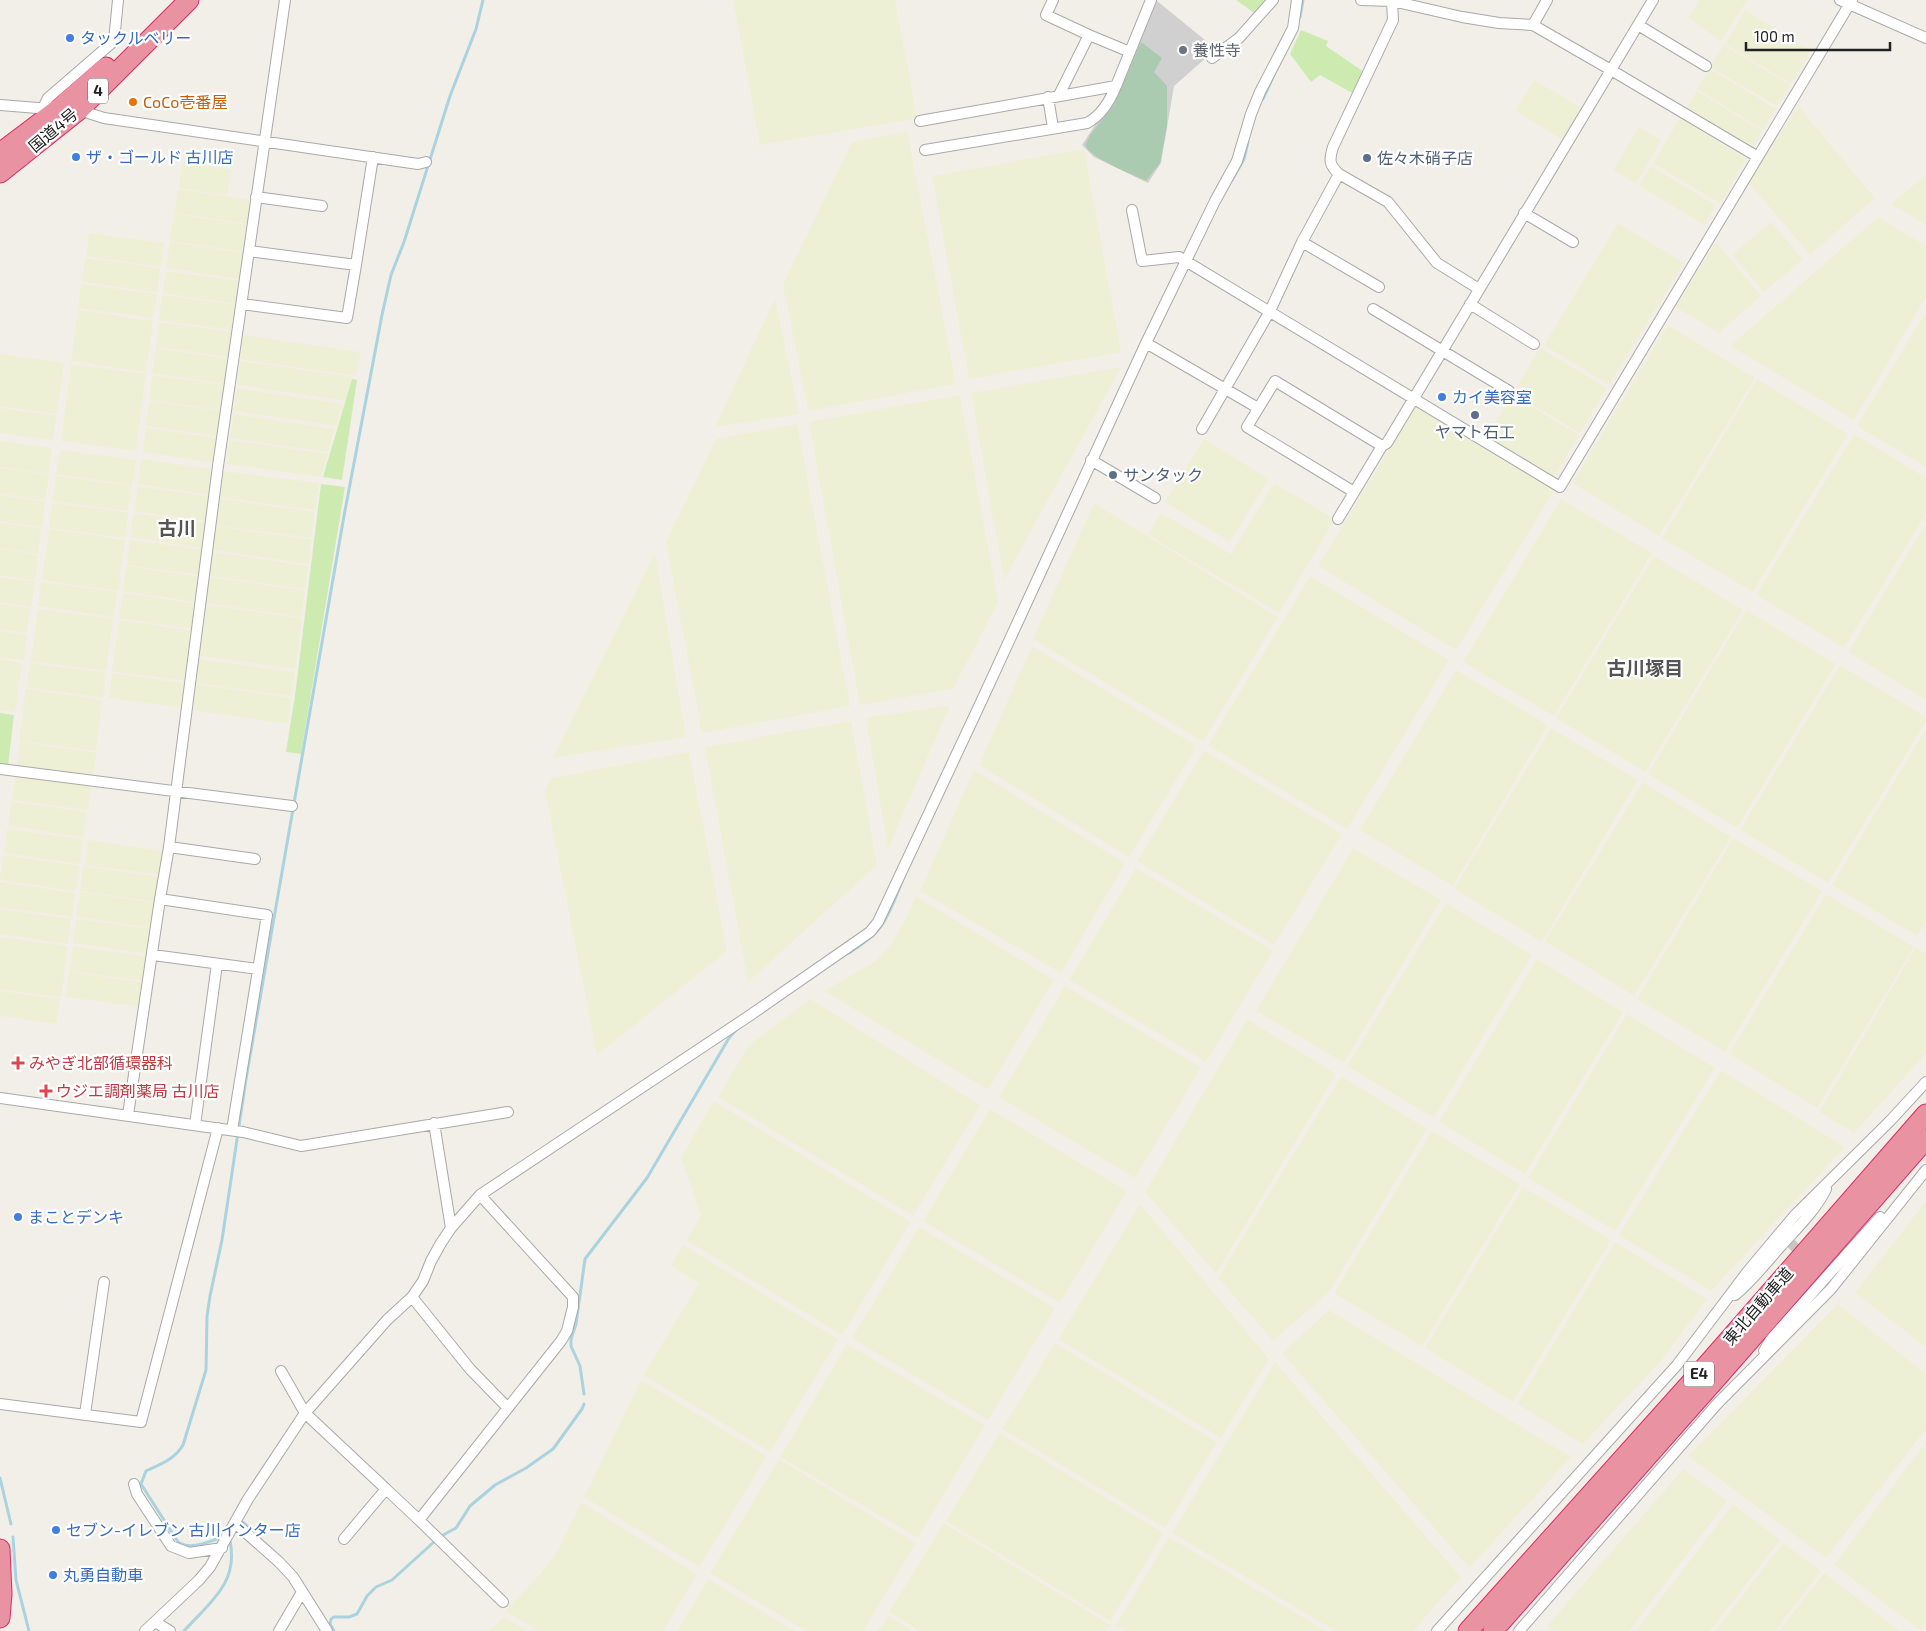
<svg xmlns="http://www.w3.org/2000/svg" width="1926" height="1631" font-family="'Exo 2','Noto Sans JP',sans-serif">
  <rect width="100%" height="100%" fill="#f2efe9"/>
  <path fill="#d0d0d0" d="M1157,1L1216,49L1174,86L1161,163L1148,183L1094,157L1082,145L1097,122L1138,43Z"/>
  <path fill="#eef0d5" d="M733,0H895L917,118L760,145Z
    M1699,0H1747L1721,41L1688,18Z
    M1745,10L1811,51L1791,84L1725,44Z
    M1724,45L1790,85L1777,106L1710,67Z
    M1710,69L1776,109L1763,130L1697,89Z
    M1534,80L1582,108L1563,140L1515,111Z
    M1697,91L1762,131L1750,152L1683,112Z
    M1798,106L1875,198L1810,255L1751,185L1750,181Z
    M1680,118L1746,159L1720,204L1653,163Z
    M1639,127L1661,140L1636,184L1613,170Z
    M907,131L956,384L808,411L783,284L852,142Z
    M1084,149L1121,352L969,379L932,176Z
    M182,163L231,170L227,195L179,188Z
    M1651,166L1716,205L1704,225L1639,186Z
    M1926,175V225L1891,204Z
    M178,189L252,200L248,224L175,213Z
    M174,214L248,225L244,252L170,241Z
    M1878,217L1926,246V297L1854,420L1730,346Z
    M1771,222L1803,259L1764,292L1732,255Z
    M1618,223L1684,263L1609,385L1544,345Z
    M89,233L164,243L161,267L86,256Z
    M170,242L243,253L239,279L166,268Z
    M1716,242L1761,296L1719,333L1675,307Z
    M85,258L160,268L157,292L82,282Z
    M166,271L239,281L236,304L163,293Z
    M81,284L157,294L153,318L78,308Z
    M162,295L235,305L232,330L159,320Z
    M775,298L799,414L715,427Z
    M78,310L153,321L146,372L71,361Z
    M1926,311V467L1857,426Z
    M159,322L232,332L229,357L156,347Z
    M1668,325L1755,378L1659,536L1572,483Z
    M243,335L360,352L356,376L240,359Z
    M156,348L229,359L225,384L152,373Z
    M1540,348L1607,388L1580,433L1513,393Z
    M0,354L64,363L57,414L0,406Z
    M240,361L352,377L345,401L238,385Z
    M71,364L146,374L136,451L61,441Z
    M1121,367L1004,580L971,393Z
    M152,375L225,385L222,410L149,400Z
    M1757,379L1848,434L1753,592L1662,538Z
    M237,388L343,404L336,426L233,411Z
    M960,395L998,602L953,689L860,705L809,422Z
    M1512,395L1579,435L1552,480L1485,440Z
    M149,401L222,411L219,436L146,426Z
    M1416,406L1554,491L1456,650L1318,566Z
    M0,408L56,416L53,440L0,433Z
    M234,414L335,429L328,452L230,438Z
    M797,424L850,706L702,733L666,542L716,439Z
    M146,428L219,438L216,463L143,452Z
    M1854,434L1926,478V514L1844,648L1756,595Z
    M1204,439L1269,479L1230,542L1165,502Z
    M230,440L328,454L321,477L227,464Z
    M0,441L52,448L49,474L0,467Z
    M60,450L136,460L132,485L56,474Z
    M141,459L216,470L212,495L138,484Z
    M0,468L49,475L45,500L0,494Z
    M223,471L319,483L315,510L220,497Z
    M56,476L132,486L128,511L52,501Z
    M1274,483L1335,519L1279,613L1148,535L1161,513L1231,554Z
    M138,486L212,497L209,521L134,511Z
    M0,495L45,502L42,527L0,521Z
    M220,499L315,512L311,538L216,525Z
    M1561,499L1652,553L1554,716L1463,662Z
    M52,503L128,513L125,538L49,528Z
    M1094,503L1278,617L1203,742L1033,639Z
    M134,513L209,523L205,548L130,537Z
    M0,523L41,528L38,554L0,548Z
    M1926,524V700L1848,652Z
    M216,526L311,540L308,564L213,550Z
    M49,529L125,540L118,591L42,580Z
    M130,540L205,550L201,575L127,565Z
    M0,549L38,555L35,580L0,575Z
    M213,552L308,566L305,589L210,576Z
    M655,553L686,737L553,758Z
    M1654,556L1743,610L1645,772L1556,718Z
    M126,566L201,577L197,602L123,591Z
    M1310,576L1449,660L1347,829L1208,745Z
    M0,577L35,582L31,607L0,602Z
    M209,577L305,591L301,617L206,603Z
    M41,582L117,592L114,617L38,606Z
    M123,593L197,604L194,629L119,618Z
    M0,604L30,608L27,633L0,629Z
    M206,605L302,618L295,669L199,656Z
    M38,609L113,619L106,671L31,661Z
    M1746,610L1836,664L1737,828L1648,774Z
    M119,620L194,631L187,681L112,671Z
    M0,631L27,635L24,660L0,657Z
    M1032,646L1197,746L1129,857L979,765Z
    M0,659L22,663L15,712L0,710Z
    M199,659L295,672L291,696L196,683Z
    M30,663L106,673L103,698L27,687Z
    M1840,665L1926,717V721L1828,883L1740,830Z
    M1456,670L1548,725L1453,886L1360,830Z
    M112,673L187,684L184,708L109,698Z
    M196,684L291,698L288,724L192,710Z
    M26,689L102,700L96,751L19,741Z
    M950,705L888,849L866,718Z
    M851,721L877,865L748,982L705,747Z
    M1551,728L1638,780L1542,942L1454,889Z
    M1926,729V922L1917,936L1832,885Z
    M20,742L96,753L93,778L17,767Z
    M1204,750L1342,834L1274,945L1137,861Z
    M689,752L727,951L597,1055L545,791L551,778Z
    M974,770L1125,863L1061,973L920,891Z
    M16,775L92,786L88,810L12,800Z
    M1643,782L1731,837L1634,996L1545,941Z
    M11,802L87,812L84,837L8,826Z
    M7,829L83,839L80,864L4,853Z
    M1733,838L1822,891L1725,1052L1637,999Z
    M88,840L164,851L161,875L85,865Z
    M1353,848L1441,900L1344,1063L1256,1011Z
    M3,855L79,866L76,891L0,880Z
    M83,866L159,877L156,902L80,891Z
    M1136,868L1273,950L1206,1062L1069,980Z
    M0,882L75,893L72,917L0,907Z
    M80,892L156,903L152,928L76,917Z
    M1826,894L1914,947L1817,1108L1729,1054Z
    M915,896L1054,980L988,1090L824,991L877,960L891,944L906,919Z
    M1446,903L1532,955L1434,1118L1347,1066Z
    M0,909L71,919L68,944L0,934Z
    M76,919L152,929L148,954L73,943Z
    M0,937L68,946L61,997L0,989Z
    M73,946L149,957L145,981L70,971Z
    M1916,947L1926,954V1053L1854,1133L1819,1112Z
    M1537,959L1623,1012L1525,1174L1439,1122Z
    M69,972L145,983L142,1007L66,997Z
    M1065,986L1201,1067L1135,1178L999,1097Z
    M0,991L60,999L57,1024L0,1016Z
    M810,999L980,1105L913,1216L718,1097L749,1045Z
    M1627,1014L1715,1068L1615,1231L1528,1178Z
    M1247,1019L1336,1074L1216,1274L1145,1192Z
    M1721,1070L1845,1147L1711,1291L1619,1235Z
    M1341,1076L1427,1129L1329,1292L1273,1341L1218,1278Z
    M714,1101L911,1222L842,1335L686,1240L701,1216L681,1157Z
    M990,1109L1127,1191L1060,1303L923,1221Z
    M1432,1131L1520,1184L1422,1346L1334,1293Z
    M1523,1187L1611,1240L1513,1402L1425,1348Z
    M1926,1201V1347L1855,1293Z
    M1140,1204L1269,1359L1221,1438L1058,1339Z
    M919,1227L1055,1308L988,1420L852,1338Z
    M1615,1242L1707,1299L1661,1361L1583,1444L1517,1404Z
    M683,1245L838,1339L770,1452L643,1375L699,1283L671,1266Z
    M1838,1304L1926,1374V1429L1826,1558L1688,1456Z
    M1329,1310L1571,1457L1469,1568L1282,1353Z
    M1055,1343L1217,1442L1165,1528L1002,1429Z
    M847,1344L985,1425L918,1538L780,1457Z
    M1275,1362L1461,1577L1413,1631H1335L1172,1533Z
    M641,1380L767,1456L699,1567L584,1497Z
    M999,1433L1164,1533L1110,1621L946,1521Z
    M1926,1442V1624L1921,1631L1834,1565Z
    M779,1459L916,1543L863,1631H806L710,1573Z
    M1683,1469L1727,1501L1629,1631H1554L1547,1626Z
    M581,1502L697,1574L663,1631H538L505,1611L539,1575L557,1552Z
    M1733,1504L1780,1540L1710,1631H1636Z
    M944,1523L1110,1625L1107,1631H919L889,1612Z
    M1169,1537L1326,1631H1125L1116,1625Z
    M1783,1543L1821,1571L1775,1631H1715Z
    M1824,1573L1900,1631H1779Z
    M708,1579L795,1631H677Z
    M888,1616L913,1631H878Z
    M504,1617L527,1631H489Z"/>
  <path fill="#cdebb0" d="M1236,0H1270L1257,15Z
    M1301,30L1328,41L1326,46L1364,72L1352,93L1320,75L1311,82L1290,54Z
    M352,379L357,380L342,480L323,477Z
    M321,484L345,487L301,754L286,752L295,696Z
    M0,713L14,715L8,766L0,765Z"/>
  <path fill="#aacbaf" d="M1141,42L1162,58L1154,72L1167,86V126L1160,163L1146,181C1132,174 1090,158 1085,145L1090,135L1114,105Z"/>
  <g fill="none" stroke-linecap="round" stroke-linejoin="round">
    <path stroke="#aad3df" stroke-width="3" d="M1300,17L1303,0
      M1263,99L1274,75
      M1232,180L1244,159L1248,142
      M849,953C859,946 869,940 877,931C889,917 896,896 903,879
      M584,1394L580,1366L571,1346V1339L576,1324L585,1259L647,1178L729,1038L736,1030
      M0,1478L11,1524
      M243,1522L260,1539
      M443,1535L456,1528L470,1506L495,1485L526,1468L553,1449L582,1409L584,1404
      M13,1537L16,1580L29,1631
      M223,1537C209,1541 191,1551 178,1542L141,1484L146,1471C161,1464 175,1459 183,1445L206,1370L207,1316L210,1296L222,1240L246,1079L344,516L382,315L391,275L404,242L450,96L476,29L483,0
      M327,1624H330L334,1631
      M330,1624L331,1619L334,1617H349L357,1614L367,1596L376,1587L392,1580L435,1541
      M184,1631C209,1603 239,1583 230,1541L228,1540"/>
    <path stroke="#c8c6c1" stroke-width="10" stroke-dasharray="10 5" stroke-linecap="butt" d="M1791,1243L1820,1275"/>
    <g stroke="#a9a9a9" stroke-width="12">
      <path id="street" d="M1053,0L1046,15L1089,35L1130,52
        M1361,0L1392,1L1462,17L1499,23L1533,25L1611,70L1758,157
        M1840,0L1926,38
        M1533,25L1547,0
        M1638,25L1706,66
        M1212,58L1239,38L1273,0
        M1059,95L1089,35
        M1048,97L1053,128
        M0,105L50,109
        M43,108L48,98L114,41L118,0
        M79,110L104,118L418,164L426,162
        M920,121L1116,86L1151,0
        M925,150L1087,123C1102,115 1110,101 1116,86
        M1339,174L1388,202L1437,263L1479,289
        M256,197L322,206
        M1132,210L1142,261L1179,257L1560,487L1852,0
        M1524,213L1573,242
        M1302,242L1379,287
        M356,265L373,157
        M242,304L347,318L356,265L249,251
        M1470,304L1534,344
        M1373,309L1509,391
        M1146,343L1258,408
        M1202,429L1270,311L1302,242L1339,174C1329,165 1329,160 1333,147L1393,20L1392,1
        M1091,460L1155,498
        M1354,492L1247,427L1275,381L1382,446
        M1338,519L1382,446L1387,443L1653,0
        M0,769L292,806
        M169,847L255,859
        M160,899L267,915L232,1130
        M153,955L258,969
        M0,1098L243,1132L301,1146L508,1112
        M128,1115L160,899L169,847L218,466L285,0
        M434,1123L451,1228
        M195,1125L217,964
        M1735,1295C1752,1281 1766,1263 1780,1247C1796,1229 1816,1210 1826,1189
        M412,1297L470,1369L507,1407
        M1764,1351L1771,1339L1880,1217
        M281,1371L305,1413L386,1489
        M0,1404L141,1422L218,1128
        M85,1414L104,1282
        M134,1484L137,1494L171,1546L189,1553L222,1548
        M419,1520L503,1602
        M235,1523L279,1562L293,1577L327,1631
        M344,1539L386,1489L419,1520L561,1341L567,1331L573,1307V1297L480,1195
        M155,1622L170,1631
        M145,1631L199,1580L210,1567L248,1499L305,1413L387,1320L412,1297L423,1281L431,1261L441,1243L451,1228L480,1195L749,1016L870,932L878,922L981,702L1146,343L1215,201L1237,161L1251,114L1260,92L1293,28L1297,0
        M279,1631L302,1592
        M1437,1631L1677,1365L1748,1271L1795,1215L1890,1121L1926,1082
        M1519,1631L1717,1404L1831,1289L1926,1170"/>
    </g>
    <g stroke="#dc2a67" stroke-width="21">
      <path id="highway" d="M0,153L58,109L106,67
        M0,173L79,110L189,0
        M0,1549L2,1594L0,1618
        M1468,1631L1711,1360L1926,1114
        M1493,1631L1723,1371L1926,1139"/>
    </g>
    <use href="#street" stroke="#fff" stroke-width="10"/>
    <use href="#highway" stroke="#e892a2" stroke-width="19"/>
  </g>
  <g fill="#3f7fe0" stroke="#fff" stroke-width="2">
    <circle cx="70" cy="38" r="5"/>
    <circle cx="76" cy="157" r="5"/>
    <circle cx="1442" cy="397" r="5"/>
    <circle cx="18" cy="1217" r="5"/>
    <circle cx="56" cy="1530" r="5"/>
    <circle cx="53" cy="1575" r="5"/>
  </g>
  <circle fill="#6b7280" stroke="#fff" stroke-width="2" cx="1183" cy="50" r="5"/>
  <circle fill="#e8710a" stroke="#fff" stroke-width="2" cx="133" cy="102" r="5"/>
  <g fill="#5c6f8a" stroke="#fff" stroke-width="2">
    <circle cx="1367" cy="158" r="5"/>
    <circle cx="1475" cy="415" r="5"/>
    <circle cx="1113" cy="475" r="5"/>
  </g>
  <g fill="#e0444e" stroke="#fff" stroke-width="2">
    <path d="M15.5 1055.5h5v5h5v5h-5v5h-5v-5h-5v-5h5z"/>
    <path d="M43.5 1083.5h5v5h5v5h-5v5h-5v-5h-5v-5h5z"/>
  </g>
  <g text-anchor="middle" stroke-width="4.5" stroke-linejoin="round" paint-order="stroke">
    <g fill="#fff" stroke="#646464" stroke-width="1">
      <rect x="88" y="78.5" width="20" height="25" rx="4"/>
      <rect x="1684" y="1361.5" width="30" height="25" rx="4"/>
    </g>
    <g font-size="15" font-weight="bold" fill="#222">
      <text x="98" y="96">4</text>
      <text x="1699" y="1379">E4</text>
    </g>
    <g font-size="16" fill="#366cbe" stroke="#fff" text-anchor="start">
      <text x="80" y="44">タックルベリー</text>
      <text x="86" y="163">ザ・ゴールド 古川店</text>
      <text x="1452" y="403">カイ美容室</text>
      <text x="28" y="1223">まことデンキ</text>
      <text x="66" y="1536">セブン-イレブン 古川インター店</text>
      <text x="63" y="1581">丸勇自動車</text>
    </g>
    <g font-size="16" fill="#5b616d" stroke="#fff" text-anchor="start">
      <text x="1193" y="56">養性寺</text>
    </g>
    <g font-size="16" fill="#c56008" stroke="#fff" text-anchor="start">
      <text x="143" y="108">CoCo壱番屋</text>
    </g>
    <g font-size="16" fill="#222" stroke="#fff">
      <text transform="translate(53 130) rotate(-40)" y="6">国道4号</text>
      <text transform="translate(1758 1306) rotate(-49)" y="6">東北自動車道</text>
    </g>
    <g font-size="16" fill="#4e5e75" stroke="#fff" text-anchor="start">
      <text x="1377" y="164">佐々木硝子店</text>
      <text x="1475" y="438" text-anchor="middle">ヤマト石工</text>
      <text x="1123" y="481">サンタック</text>
    </g>
    <g font-size="16" fill="#be3a42" stroke="#fff" text-anchor="start">
      <text x="29" y="1069">みやぎ北部循環器科</text>
      <text x="56" y="1097">ウジエ調剤薬局 古川店</text>
    </g>
    <g font-size="19" font-weight="bold" fill="#555" stroke="#fff">
      <text x="177" y="535">古川</text>
      <text x="1645" y="675">古川塚目</text>
    </g>
  </g>
  <path d="M1746 42v8h144v-8" fill="none" stroke="#222222" stroke-width="2.5"/>
  <text x="1754" y="42" font-size="15" fill="#222222" stroke="#ffffff" stroke-width="4" paint-order="stroke">100 m</text>
</svg>
